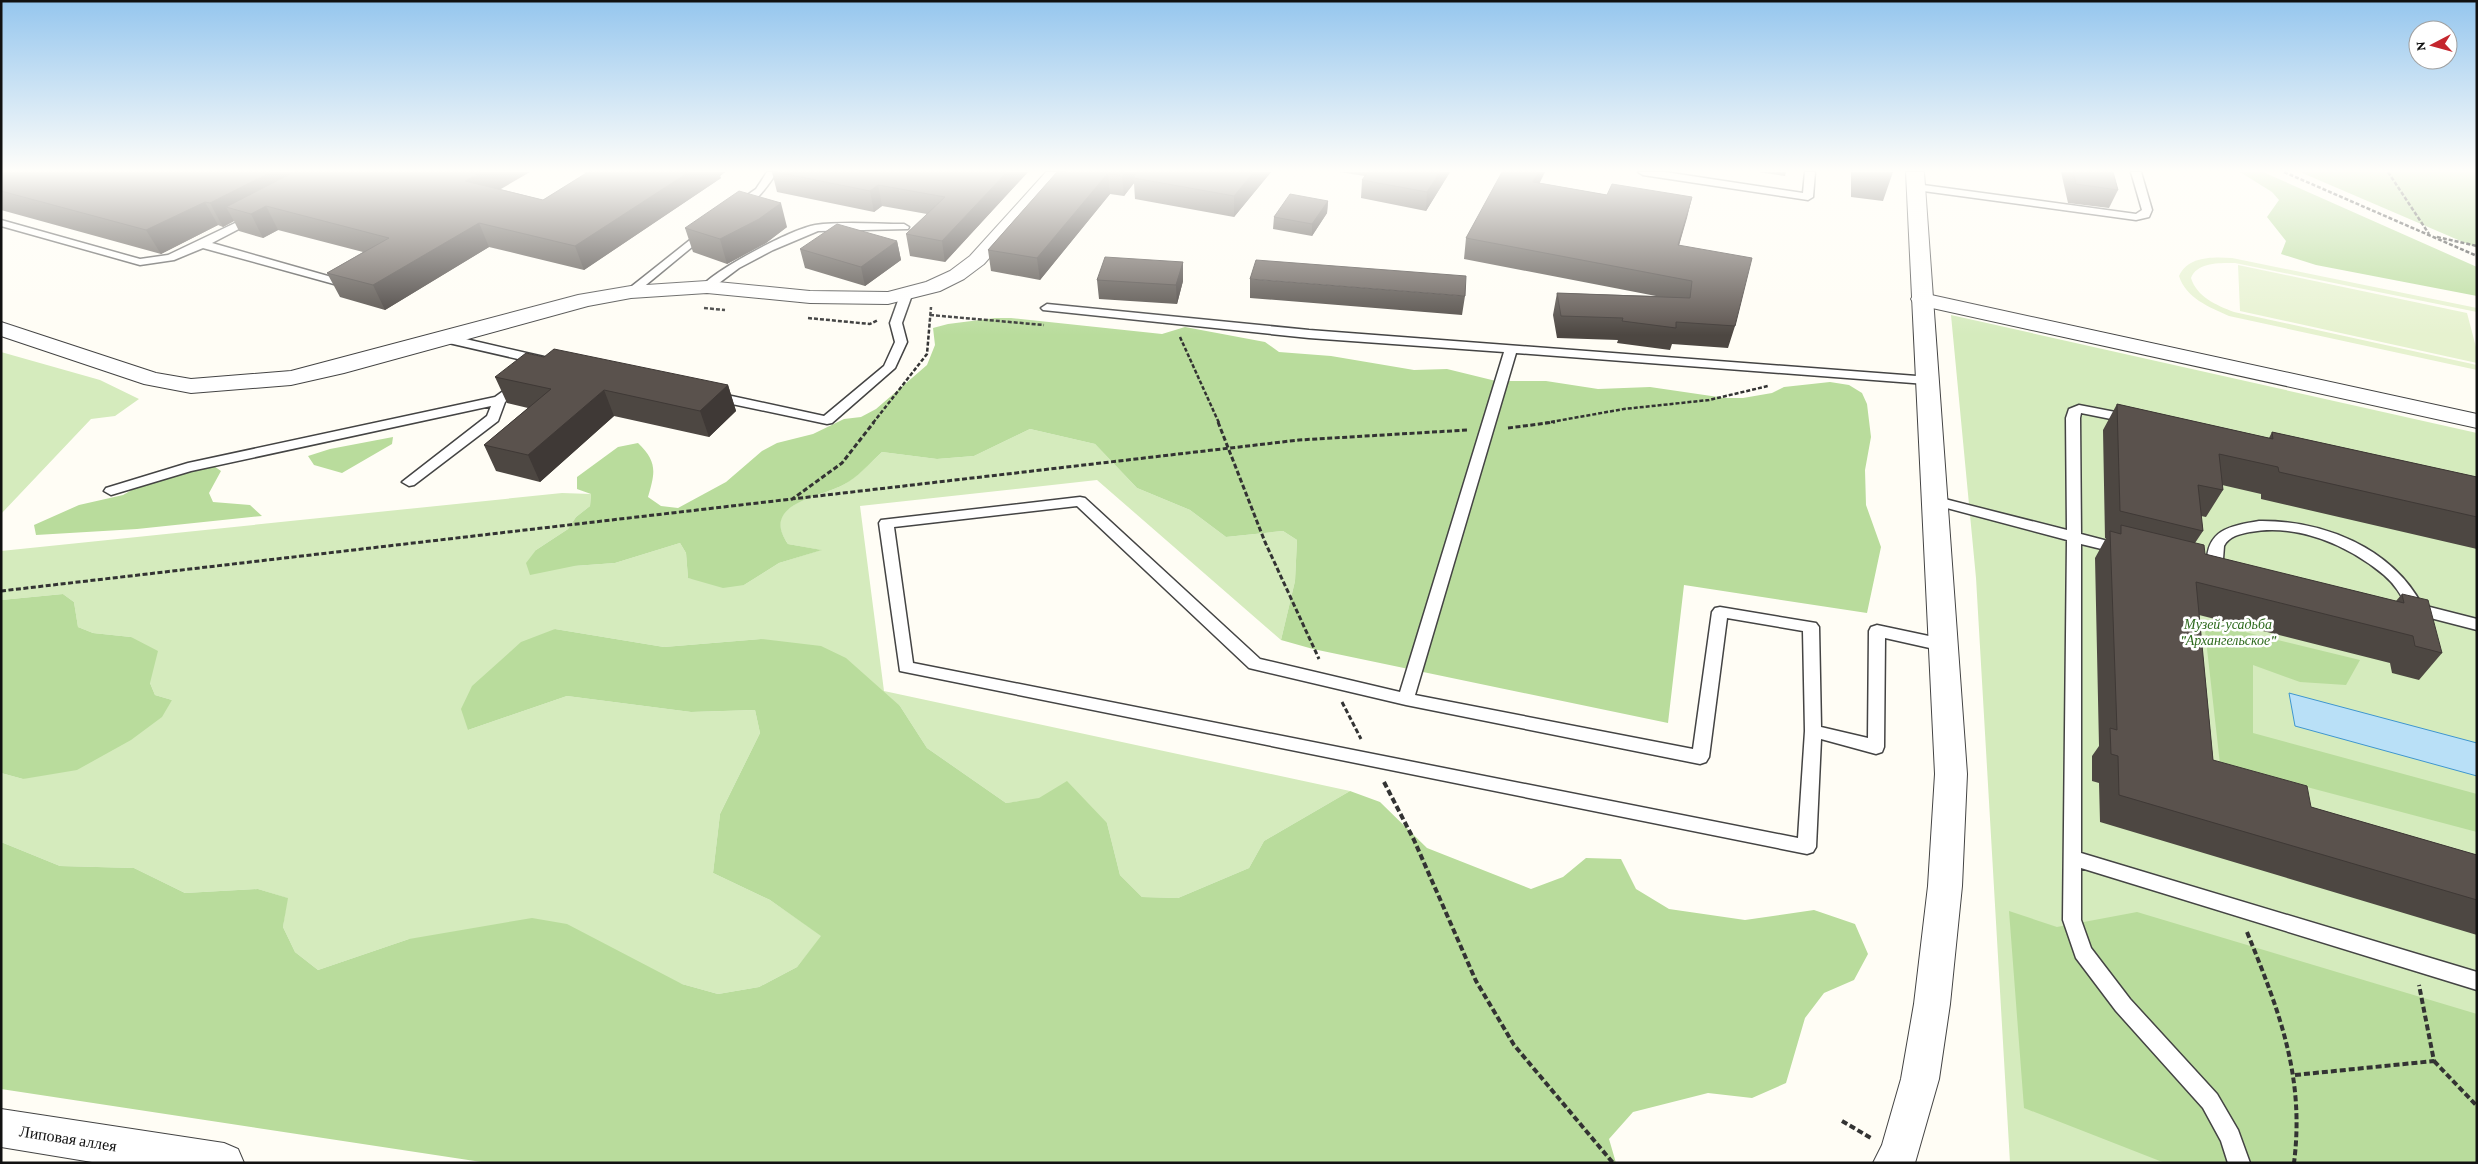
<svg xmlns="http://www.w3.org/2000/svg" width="2478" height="1164" font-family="'Crimson Pro',serif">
  <rect width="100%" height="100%" fill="#fffdf5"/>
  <path fill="#d5ebbd" d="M1951,315L2477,433V1163H2010L1976,578Z
    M1,352L100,380L139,399L115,416L91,419L1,514Z
    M1030,429L1095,444L1137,488L1190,510L1226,537L1283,531L1297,540L1295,581L1281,640L1097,480L860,506L884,691L1350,791L1264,841L1249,868L1178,898L1142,897L1120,875L1107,823L1039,799L1006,803L927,748L900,706L761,639L664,647L555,629L468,730L567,696L691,712L755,710L760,733L720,814L713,873L770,900L822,936L797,967L759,987L718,994L682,984L409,939L318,970L295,952L283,927L287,898L258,889L185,893L134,868L60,866L1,842V773L23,779L172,700L155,695L131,637L93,633L78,627L74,602L63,594L1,600V551L562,493L591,494L590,506L576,517L568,529L536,550L574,566L615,563L680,543L686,553L688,578L744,585L779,563L821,550L788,544C759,504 818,498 843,485C857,477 870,463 882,452L937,459L974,456Z"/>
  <path fill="#b9dc9c" d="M2240,172H2263L2477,267V296L2316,265L2281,254L2286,241L2267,217L2279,200L2272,192Z
    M2300,172H2477V248Z
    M995,318H1011L1162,334L1185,327L1265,342L1279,352L1331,356L1414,370L1447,369L1496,381H1546L1598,389L1650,387L1725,398H1743L1772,393L1784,387L1830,382L1849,385L1862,393L1867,404L1871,437L1865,470L1866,505L1881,547L1867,613L1684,585L1668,723L1313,649L1281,640L1295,581L1297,540L1283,531L1226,537L1190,510L1137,488L1095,444L1030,429L974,456L937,459L882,452C870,463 857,478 843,485C818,498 760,504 788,544L822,550L779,563L744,585L723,588L688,578L686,553L680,543L615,563L574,566L530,575L526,563L536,550L568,529L576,517L590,506L591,494L577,489V477L618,447L638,443C658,462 655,473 648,497L661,506L678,508L726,482L762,451L777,443L813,434L844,419L861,417L876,409L927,365L935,345L933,328L948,324Z
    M393,437L392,444L342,473L314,465L308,456L330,449Z
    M211,464L221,471L209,493L213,502L250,505L262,516L137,529L36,535L34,525L79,505L123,495L144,483Z
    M63,594L74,602L78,627L93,633L131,637L158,651L150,683L155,695L172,700L162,717L131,740L77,770L23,779L1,773V600Z
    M2204,622L2360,660L2346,685L2300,682L2253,665V733L2477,794V832L2220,764Z
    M555,629L664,647L761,639L821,646L846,658L900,706L927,748L1006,803L1039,798L1067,781L1107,823L1120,875L1142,897L1178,898L1249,868L1264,841L1350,791L1380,802L1427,848L1531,889L1563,877L1586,858L1621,859L1636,889L1669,909L1745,920L1814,910L1855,924L1868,954L1854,980L1824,993L1805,1018L1786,1083L1752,1098L1708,1093L1633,1112L1609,1139L1616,1163H488L1,1089V842L60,866L134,868L185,893L258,889L288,898L283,927L295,952L318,970L409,939L532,918L567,924L682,984L718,994L759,987L797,967L821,936L770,900L713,873L720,814L760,733L755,710L691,712L567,696L468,730L461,709L472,686L521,642Z
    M2009,911L2057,927L2137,912L2477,1014V1163H2165L2024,1108Z"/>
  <path fill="#e6f2cf" d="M2232,258L2477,308V312L2235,263C2220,263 2197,262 2191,278C2197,297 2216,305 2234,312L2477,365V370L2229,316C2209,307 2186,298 2179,276C2188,256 2213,257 2232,258Z
    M2238,265L2467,313L2477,351V363L2240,311Z"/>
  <path fill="#b9e0f7" stroke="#3f96cf" d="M2289,693L2477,743V776L2295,726Z"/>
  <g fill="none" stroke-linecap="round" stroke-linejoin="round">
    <g stroke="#444" stroke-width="3">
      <path id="service" d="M767,172H777C769,184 750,213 733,209V205L756,189Z
        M1638,172H1665L1803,193L1805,172H1815L1813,197L1808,200L1643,175Z
        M2131,172H2141L2152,210L2149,217L2136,220L1916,190L1911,187L1916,184L2136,214L2142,210Z
        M254,214L259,217L258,219L212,243L342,280V284H334L203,248L174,260L140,265L1,226V220L140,259L168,255Z
        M904,224L909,227L908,229L818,231L773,250L739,268L711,289L707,290L701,287C716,269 792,229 815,225C842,221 876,224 904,224Z
        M705,228L709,229V233L635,294H627V290Z
        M906,292L912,295L902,323L907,342L895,368L832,423L827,424L713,400L707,396L713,392L824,416L884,366L895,342L890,323L900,295Z
        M1047,304L1309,330L1930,377L1932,380L1930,383L1926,384L1516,353L1415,695L1693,749L1712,612L1715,608L1720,607L1816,623L1819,627L1821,727L1868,738L1869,631L1871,627L1877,625L1943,639L1949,641L1951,645L1949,649L1943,651L1885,638L1884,747L1882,752L1876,754L1821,739L1816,847L1813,852L1807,854L900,671L879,523L881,520L1080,497L1085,498L1260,659L1400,692L1504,352L1309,338L1043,310L1041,308ZM1077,506L1249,668L1406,705L1700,764L1706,762L1709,757L1727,618L1803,631L1805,731L1798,838L913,663L894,527Z
        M444,334L544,357L546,360L540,364L440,341L438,338L440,335Z
        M520,379L526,383L505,402L498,421L414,485L409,486L402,482L487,416L491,406L191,471L111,495L104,491L106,488L188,463L495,397Z
        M2079,405L2131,415L2138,419L2131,423L2081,413L2080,418L2081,534L2127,546L2129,549L2122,554L2081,544V853L2477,972V990L2081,868V920L2091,948L2130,999L2217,1094L2238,1130L2250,1163H2228L2221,1141L2203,1108L2116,1011L2076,958L2063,920L2067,540L1928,503L1926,500L1933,496L2067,530L2066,418L2069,409Z
        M2259,521C2322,520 2391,547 2422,605L2477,619V630L2411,613C2403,599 2397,586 2384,575C2348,545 2297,523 2250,532C2240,534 2229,536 2224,546L2222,572L2220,576L2215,577L2205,575L2203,571L2207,567C2205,530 2229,526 2259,521Z"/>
    </g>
    <g stroke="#444" stroke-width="2">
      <path id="minor" d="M1046,172H1065L984,264L964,279L940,291L888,304L810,303L707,293L631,298L588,306L344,373L291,385L191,393L144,384L1,336V322L156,373L191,379L291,371L578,295L631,286L707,281L810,291L888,292L926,282L950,271L970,256Z
        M1922,293L2477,414V428L1914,304L1911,299L1914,294Z"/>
    </g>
    <g stroke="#444" stroke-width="2">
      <path id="tertiary" d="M1906,172H1924L1967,774L1962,886L1950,1004L1939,1079L1915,1163H1873L1882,1145L1901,1079L1914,1004L1928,886L1935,774Z
        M1,1109L224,1143L238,1149L244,1163H98L1,1147Z"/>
    </g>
    <path stroke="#333" stroke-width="2.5" stroke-dasharray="4 2" stroke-linecap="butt" d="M2284,172L2477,256
      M2388,172L2429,234
      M2437,237L2477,246
      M704,308L725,310
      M930,315L1044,325
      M808,318L870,324L878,320
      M1180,337L1219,423
      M873,423L927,354L931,307
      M1545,423L1624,409L1709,400L1768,386"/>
    <path stroke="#333" stroke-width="3" stroke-dasharray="5 2.5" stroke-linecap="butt" d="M1218,422L1265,542L1319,659
      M1508,428L1555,422
      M791,500L842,463L874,422
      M1,591L1299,440L1467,430
      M1342,702L1361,739"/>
    <path stroke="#333" stroke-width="4" stroke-dasharray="6 3" stroke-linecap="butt" d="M1384,782L1414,840L1476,981L1514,1045L1613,1163
      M2247,932C2279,1011 2305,1076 2294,1163
      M2434,1061L2477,1106
      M2295,1075L2434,1061L2419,985
      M1842,1121L1871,1138"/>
    <use href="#service" fill="#fff" fill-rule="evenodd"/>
    <use href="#minor" fill="#fff" fill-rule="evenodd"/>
    <use href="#tertiary" fill="#fff" fill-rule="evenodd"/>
  </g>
  <path fill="#4d4742" d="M1,172L500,189L543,200L587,173L584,172H725L720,176L721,178L584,270L489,247L385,310L340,297L327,273L363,252L278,230L263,238L239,231L234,221L223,227L218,225L161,254L1,210Z
    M772,172H1028L945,262L910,256L906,234L927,214L882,206L874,212L777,192Z
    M1057,172H1271L1234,217L1135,199L1134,183L1124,196L1110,194L1040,280L991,271L988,250Z
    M1339,172H1450L1426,211L1361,198L1362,180L1365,176Z
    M1758,172H1786L1785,176Z
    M1851,172H1893L1883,201L1851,197Z
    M2061,172H2113L2118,190L2109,208L2068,203Z
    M1540,183L1607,195L1692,197L1679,245L1735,326L1728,348L1672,344L1670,350L1617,343L1618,340L1557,338L1553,315L1557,293L1656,296L1464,259L1466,238Z
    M1328,201L1327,213L1312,236L1273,229L1274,217Z
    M787,227L766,243L727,264L693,252L685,228Z
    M897,241L901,260L865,286L805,268L800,249Z
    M1183,262V281L1177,304L1099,299L1097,280Z
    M1250,279L1465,296L1462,315L1250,298Z
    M544,357L728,385L736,411L709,437L614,416L540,482L496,471L484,445L528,408L507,403L495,377Z
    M2117,404L2269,438L2272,432L2477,477V549L2261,499V494L2222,485L2223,490L2206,517L2201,516L2203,531L2195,543L2205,554L2396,601L2402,594L2442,653L2419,680L2392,673L2390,663L2199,615L2213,760L2311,807L2477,855V935L2100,822L2099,783L2092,781V756L2099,746L2095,558L2106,538H2105L2103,430Z"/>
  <path fill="#3f3936" d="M271,172H327L226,207L234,221L223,227L210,203Z
    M481,172H530L475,204L465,181Z
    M689,172H725L720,176L721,178L584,270L575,246Z
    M1007,172H1028L945,262L942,241Z
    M1125,172H1143L1134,178V183L1124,196L1122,176Z
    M1254,172H1271L1234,217V196Z
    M1440,172H1450L1426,211L1427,192Z
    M1538,172H1545L1530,203L1533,182Z
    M1108,173L1110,194L1040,280L1037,258Z
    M878,185L882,206L874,212L870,191Z
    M1692,197L1687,218L1673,266L1678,245Z
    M1328,201L1327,213L1312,236V224Z
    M205,202L218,225L161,254L146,230Z
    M781,203L787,227L766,243L727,264L720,239Z
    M266,206L278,230L263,238L251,214Z
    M479,223L489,247L385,310L373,285Z
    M897,241L901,260L865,286L861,267Z
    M1183,262V281L1177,304L1176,285Z
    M728,385L736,411L709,437L700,411Z
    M604,390L614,416L540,482L528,455Z"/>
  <path fill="#5a524d" stroke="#3f3936" d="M1,172H271L210,203L205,202L146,230L1,191Z
    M294,172H481L465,181L543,200L588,172H689L575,246L479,223L373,285L327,273L389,238L266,206L251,214L226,207Z
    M776,172H1007L942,241L906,234L945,197L878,185L870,191Z
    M1057,172H1125L1122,176L1108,173L1037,258L988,250Z
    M1136,172H1254L1234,196L1134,178Z
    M1368,172H1440L1427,192L1362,180Z
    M1502,172H1538L1533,182L1607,195L1612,184L1692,197L1678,245L1752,258L1735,326L1676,322V328L1622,321L1623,318L1561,316L1557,293L1690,298L1692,281L1466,238Z
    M2073,172H2113L2118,190L2076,184Z
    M739,191L781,203L759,219L720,239L685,228Z
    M1290,194L1328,201L1312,224L1274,217Z
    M837,224L897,241L861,267L800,249Z
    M1105,257L1183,262L1176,285L1097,280Z
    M1256,260L1466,276L1465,296L1250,279Z
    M554,349L728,385L700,411L604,390L528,455L484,445L551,389L495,377L526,353L544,357Z
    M2117,404L2273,439L2272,432L2477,477V517L2279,472L2278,467L2219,454L2223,490L2198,485L2203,531L2120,511Z
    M2121,525L2204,545L2205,554L2404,603L2402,594L2428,600L2442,653L2415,646L2413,636L2196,582L2213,760L2307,786L2311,807L2477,855V900L2119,795L2118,756L2111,754L2110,728L2117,730L2110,531L2121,534Z"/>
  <linearGradient id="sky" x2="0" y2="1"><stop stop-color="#95c6ee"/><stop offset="0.51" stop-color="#fffefa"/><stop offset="1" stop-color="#fffefa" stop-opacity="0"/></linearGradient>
  <rect width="2478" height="335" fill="url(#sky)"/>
  <g text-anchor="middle" stroke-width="5" stroke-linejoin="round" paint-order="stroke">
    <g font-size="14" font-style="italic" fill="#2f6b1f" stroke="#fff">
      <text x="2228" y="629">Музей-усадьба<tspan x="2228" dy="16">"Архангельское"</tspan></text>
    </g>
    <g font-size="16" fill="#111" stroke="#fff">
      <text transform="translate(68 1138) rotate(9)" y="6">Липовая аллея</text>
    </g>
  </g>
  <rect width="2478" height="1164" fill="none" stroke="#111111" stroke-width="5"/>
  <g transform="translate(2433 45) rotate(264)"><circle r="24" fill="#ffffff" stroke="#a0a0a0"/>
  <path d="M0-4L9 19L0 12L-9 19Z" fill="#c4262e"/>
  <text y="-8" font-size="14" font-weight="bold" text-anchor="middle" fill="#111111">N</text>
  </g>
</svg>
